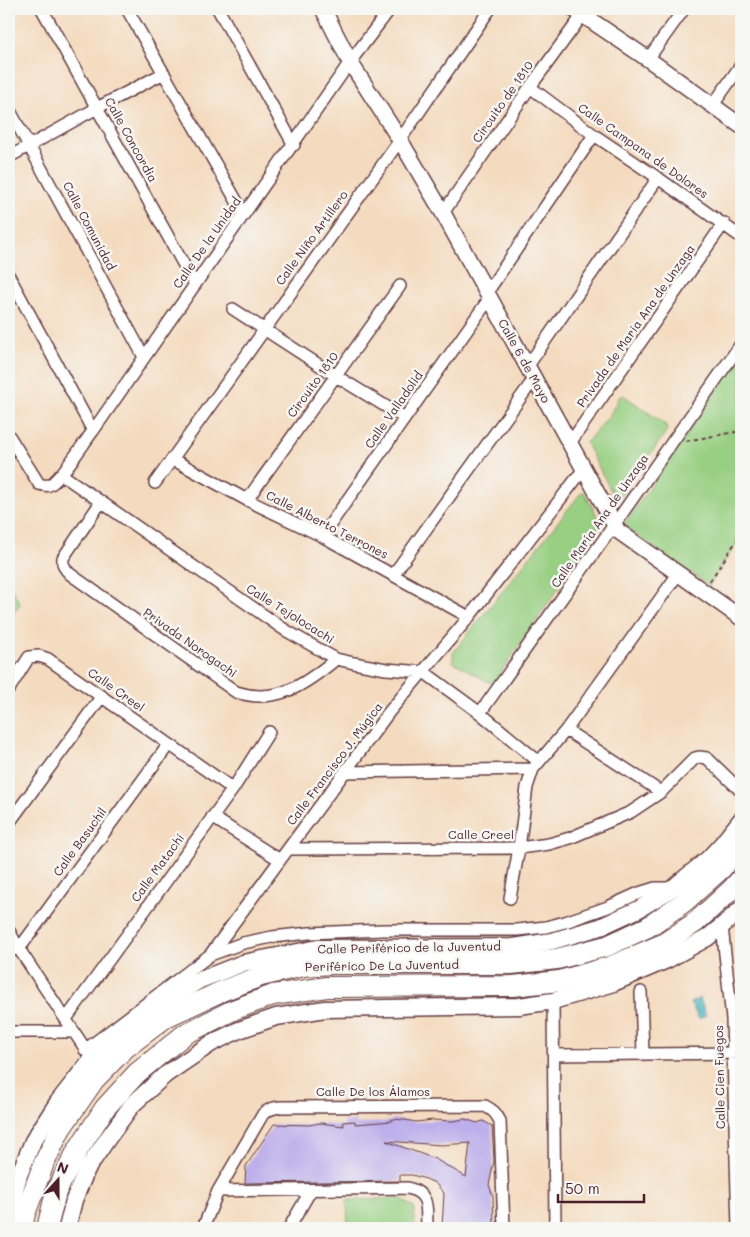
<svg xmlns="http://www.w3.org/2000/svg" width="750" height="1237" font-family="Mali,sans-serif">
  <rect width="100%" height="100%" fill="#f6f6f2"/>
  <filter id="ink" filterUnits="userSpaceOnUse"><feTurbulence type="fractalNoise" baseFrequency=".02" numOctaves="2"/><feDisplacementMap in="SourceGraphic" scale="10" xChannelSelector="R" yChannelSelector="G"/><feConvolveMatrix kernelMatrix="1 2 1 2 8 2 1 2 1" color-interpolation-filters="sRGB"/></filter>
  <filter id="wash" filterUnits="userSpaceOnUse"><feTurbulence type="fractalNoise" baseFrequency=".0096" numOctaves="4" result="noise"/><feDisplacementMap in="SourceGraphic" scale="20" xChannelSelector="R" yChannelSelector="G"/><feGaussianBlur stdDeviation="1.12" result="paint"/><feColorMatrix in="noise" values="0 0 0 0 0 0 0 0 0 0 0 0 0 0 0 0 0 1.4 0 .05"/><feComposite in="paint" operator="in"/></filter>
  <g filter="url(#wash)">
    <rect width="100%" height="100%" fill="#f4dbbf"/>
    <path fill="#98cf82" stroke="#717756" d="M741,356V537L709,586L623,526Z
      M623,395L665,424L667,430L653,451L636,469L623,494L618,496L611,491L586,443L610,415L619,397Z
      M584,492L600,521V527L493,684L453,662V653L581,493Z
      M9,584L20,604L9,620Z
      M401,1198L414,1208L415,1228H348L347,1200Z"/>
    <path fill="#3dadb8" stroke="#446672" d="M700,998L706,1015L699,1019L690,1003Z"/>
    <g id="blocks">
      <path fill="#bdafeb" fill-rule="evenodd" d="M392,1119L405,1120L416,1122L433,1120L452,1121L465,1119L477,1123L483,1121L492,1126L494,1161L489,1185L493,1196L494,1228H442L444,1193L435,1183L426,1179L412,1175H400V1181L245,1183L246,1166L274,1124L309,1125L320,1123L344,1126L343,1122L355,1121V1124L392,1121ZM386,1141L441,1145L470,1143L466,1177L435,1159Z"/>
    </g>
  </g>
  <g filter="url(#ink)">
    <use href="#blocks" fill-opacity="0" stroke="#643b41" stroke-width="1"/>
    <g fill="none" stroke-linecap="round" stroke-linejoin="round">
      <g stroke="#643b41" stroke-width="14">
        <path id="minor" d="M42,9L195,285
          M127,9L244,214
          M218,9L294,145
          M648,59L684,9
          M530,87L594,135L658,178L741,237
          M713,105L741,65
          M9,109L144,357
          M9,157L97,108L164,73
          M443,213L530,87L587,9
          M9,276L93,431
          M486,294L594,135
          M233,309L336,376L405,418
          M527,367L658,178
          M9,436L39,484C43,485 47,487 51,484C63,476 83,444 93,431L350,62L390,9
          M570,443L724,223
          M172,459L247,500L322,536L469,617
          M61,474L285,630L336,659L354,663L386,669L424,672L480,713L539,762
          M155,483L400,140L490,9
          M247,500L400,286
          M101,502L63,558C62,565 65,569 70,574L236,692C277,705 306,684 336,659
          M322,536L489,299
          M393,575L534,379
          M9,689L29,657L39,656L48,659L233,789
          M480,713L614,525L741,344
          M566,730L661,792
          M345,772L533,769
          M212,817L280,860
          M9,823L102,696
          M288,849L519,848L549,844L570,838L631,812L661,792L695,758L699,757L707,758L741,791
          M510,898L519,848L527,787L533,769L566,730L678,574
          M722,926L732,1019L738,1228
          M9,931L19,949L90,1056
          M9,950L19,949L169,744
          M210,955L243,943L272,937L309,933L383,930H517L546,927L565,922L608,907L639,893L655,888H671
          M641,992L643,1054
          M553,1001L555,1228
          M66,1019L233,789L269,732
          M9,1032H74
          M85,1050L210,955L389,712L469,617L583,470
          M554,1055L741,1053
          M218,1191L408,1188C431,1194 426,1209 427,1228
          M203,1228L218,1191L263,1114C268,1109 273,1108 280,1107L485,1106C493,1110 496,1113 500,1121L504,1228
          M289,1228L311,1190"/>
      </g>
      <g stroke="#643b41" stroke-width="18">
        <path id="tertiary" d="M323,9L350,62L400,140L443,213L618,531L741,618
          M574,9L648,59L741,126"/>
      </g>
      <g stroke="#643b41" stroke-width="19">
        <path id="secondary" d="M9,1211L19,1175L33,1141L58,1102L87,1065L115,1039L154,1008L200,980L243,963L318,948L514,947L552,941L600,927L639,909L673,888L708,859L722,844L741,820
          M67,1228L74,1200L87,1169L108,1138L132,1105L165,1075L212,1043L239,1030L276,1017L325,1009L519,1006L553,1001L611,984L667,960L707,938L722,926L741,909"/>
      </g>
      <g stroke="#643b41" stroke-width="22">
        <path id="trunk" d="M22,1228L25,1214L44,1163L61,1128L94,1080L124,1049L166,1017L222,991L261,976L303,966L331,964H511L557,959L607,946L648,927L684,902L722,868L741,845
          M47,1228L56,1192L77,1151L105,1108L137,1073L185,1034L233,1010L273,995L327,987L513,986L559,981L612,966L663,944L696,922L733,888L741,879"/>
      </g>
      <path stroke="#643b41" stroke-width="2" stroke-dasharray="4 4" stroke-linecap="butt" d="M686,441L741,431
        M710,581L741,534"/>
      <use href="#minor" stroke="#fff" stroke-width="11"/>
      <use href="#tertiary" stroke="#fff" stroke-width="15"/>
      <use href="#secondary" stroke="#fff" stroke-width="16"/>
      <use href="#trunk" stroke="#fff" stroke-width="20"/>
    </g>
  </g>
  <g text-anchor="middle" stroke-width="5" stroke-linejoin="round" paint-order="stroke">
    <g font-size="12" fill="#4a1f2b" stroke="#f6f6f2">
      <text transform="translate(503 102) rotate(-55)" y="4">Circuito de 1810</text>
      <text transform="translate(131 140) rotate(61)" y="4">Calle Concordia</text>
      <text transform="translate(643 151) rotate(35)" y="4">Calle Campana de Dolores</text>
      <text transform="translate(89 226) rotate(62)" y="4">Calle Comunidad</text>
      <text transform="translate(312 238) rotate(-54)" y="4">Calle Niño Artillero</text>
      <text transform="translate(207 243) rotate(-55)" y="4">Calle De la Unidad</text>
      <text transform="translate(636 326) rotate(-55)" y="4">Privada de María Ana de Unzaga</text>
      <text transform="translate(524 361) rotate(61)" y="4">Calle 6 de Mayo</text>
      <text transform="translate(313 385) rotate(-54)" y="4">Circuito 1810</text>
      <text transform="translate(394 410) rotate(-55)" y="4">Calle Valladolid</text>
      <text transform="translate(600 521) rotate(-55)" y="4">Calle María Ana de Unzaga</text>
      <text transform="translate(327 525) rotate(27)" y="4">Calle Alberto Terrones</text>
      <text transform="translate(290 614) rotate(32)" y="4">Calle Tejolocachi</text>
      <text transform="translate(190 643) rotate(35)" y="4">Privada Norogachi</text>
      <text transform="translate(116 690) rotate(35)" y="4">Calle Creel</text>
      <text transform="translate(335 764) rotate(-53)" y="4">Calle Francisco J. Múgica</text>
      <text x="481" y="839">Calle Creel</text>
      <text transform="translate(80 842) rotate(-54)" y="4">Calle Basuchil</text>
      <text transform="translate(158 868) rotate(-54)" y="4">Calle Matachí</text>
      <text transform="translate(409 948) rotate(-1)" y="4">Calle Periférico de la Juventud</text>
      <text transform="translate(382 966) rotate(-1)" y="4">Periférico De La Juventud</text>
      <text transform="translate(720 1077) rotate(-91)" y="4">Calle Cien Fuegos</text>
      <text x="373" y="1096">Calle De los Álamos</text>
    </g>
  </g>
  <rect width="750" height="1237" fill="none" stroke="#f6f6f2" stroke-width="30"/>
  <g transform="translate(58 1180) rotate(21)" stroke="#f6f6f2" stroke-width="4" paint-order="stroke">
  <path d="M0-4L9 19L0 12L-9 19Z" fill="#4a1f2b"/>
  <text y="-8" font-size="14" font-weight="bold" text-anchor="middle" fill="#4a1f2b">N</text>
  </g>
  <path d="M558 1194v8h86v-8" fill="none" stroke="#4a1f2b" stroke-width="2.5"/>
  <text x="565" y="1194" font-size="15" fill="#4a1f2b" stroke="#f6f6f2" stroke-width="4" paint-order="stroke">50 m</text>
</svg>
